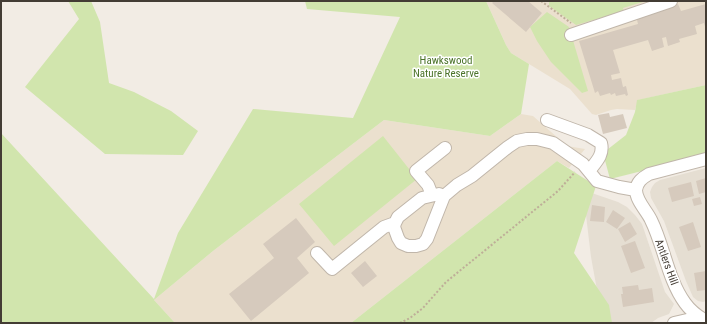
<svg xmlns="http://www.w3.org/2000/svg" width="707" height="324" font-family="'Roboto Condensed',sans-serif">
  <rect width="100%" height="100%" fill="#f2ece4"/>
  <path fill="#e5ded2" d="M706,168V301L703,302L698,301L693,297L686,281L664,221L651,198L650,192L652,187L655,183L660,180Z
    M583,190L618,202L627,207L635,215L642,224L665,292L674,304L669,314L658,318L651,323H603L591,257Z"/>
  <path fill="#ebe0ce" d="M486,1H706V85L638,100L635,110L617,109L611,110L596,115L592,114L570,89L529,64L511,53L506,45Z
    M521,114L533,116L567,146L585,149L569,168L557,161L351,323H175L154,300L213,251L384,120L490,136Z"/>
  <path fill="#d1e5ad" d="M68,1H91L100,22L109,83L134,92L171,111L198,131L183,155L105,154L25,87L79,19Z
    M305,1H486L506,45L511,53L529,64L521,114L490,136L384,120L213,251L154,300L175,323H1V133L154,299L178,233L253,109L353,118L400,17L307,9Z
    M548,1H646L623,8L624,11L576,25L549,6V2Z
    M547,12L569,27L588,91L582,93L551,62L537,41L530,27Z
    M706,85V155L610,179L603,153L626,135L635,112L637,100Z
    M383,136L417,179L334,246L299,204Z
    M557,161L596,186L574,253L609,305L612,323H351Z"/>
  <path fill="#d6cabd" d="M494,1H528L542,13L526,32L492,3Z
    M678,4L681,11L706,4V30L704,23L695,26L697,34L679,39L680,42L668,46L666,37L662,38L664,47L652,51L648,40L613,50L620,73L611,75L612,80L621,78L623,87L626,86L628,95L626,96L625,94L616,96L615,93L611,95L610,93L600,96L598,91L595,93L579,41L638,24L636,16Z
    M609,113L610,117L623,114L627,128L603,134L598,115Z
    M706,178V192L699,194L696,181Z
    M691,182L694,196L672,202L668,188Z
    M700,197L702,204L694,206L692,199Z
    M592,205L605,207L604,222L590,221Z
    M613,210L625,218L617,229L606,222Z
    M296,218L315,242L297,258L309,273L251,321L229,294L274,258L263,244Z
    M630,222L637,234L625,242L618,229Z
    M693,222L701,247L688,251L679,227Z
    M635,241L645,268L631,273L621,246Z
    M365,261L377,276L363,287L351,273Z
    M706,271V290L697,291L694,273Z
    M638,285L639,290L652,288L654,302L623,307L621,294H623L622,287Z"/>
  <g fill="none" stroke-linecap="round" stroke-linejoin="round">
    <g stroke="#c0b6aa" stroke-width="14">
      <path id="minor" d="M571,35L671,1
        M547,120L588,135L601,143C604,155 596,162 589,171
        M706,159L649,174C642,178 637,182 636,190C636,201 647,211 651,220C664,246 668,280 685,303C690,310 699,317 706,321
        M432,195L428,185L416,171L445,148
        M444,196L427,239L423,244L416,246H408L401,243L398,238L394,227L395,223L398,217L422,198L439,194L444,196L457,185L472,176L493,159L508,147L517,141L527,139H537L553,143L583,164L597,181L619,187L636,190
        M317,253L332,269L384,227L395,223
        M674,323L700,317"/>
    </g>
    <path stroke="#beae98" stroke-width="2" stroke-dasharray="2 2" stroke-linecap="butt" d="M541,1L571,23
      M400,323L410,318L423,308L446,282L558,191L575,172"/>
    <use href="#minor" stroke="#fff" stroke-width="12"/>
  </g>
  <g text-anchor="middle" stroke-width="3" stroke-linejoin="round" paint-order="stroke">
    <g font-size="11" fill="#4b7329" stroke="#fff">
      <text x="446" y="64">Hawkswood<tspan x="446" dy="13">Nature Reserve</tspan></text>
    </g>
    <g font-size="11" fill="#433c34" stroke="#fff">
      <text transform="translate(667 262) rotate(70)" y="4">Antlers Hill</text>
    </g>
  </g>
  <rect width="707" height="324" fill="none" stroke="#433c34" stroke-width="4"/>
</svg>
